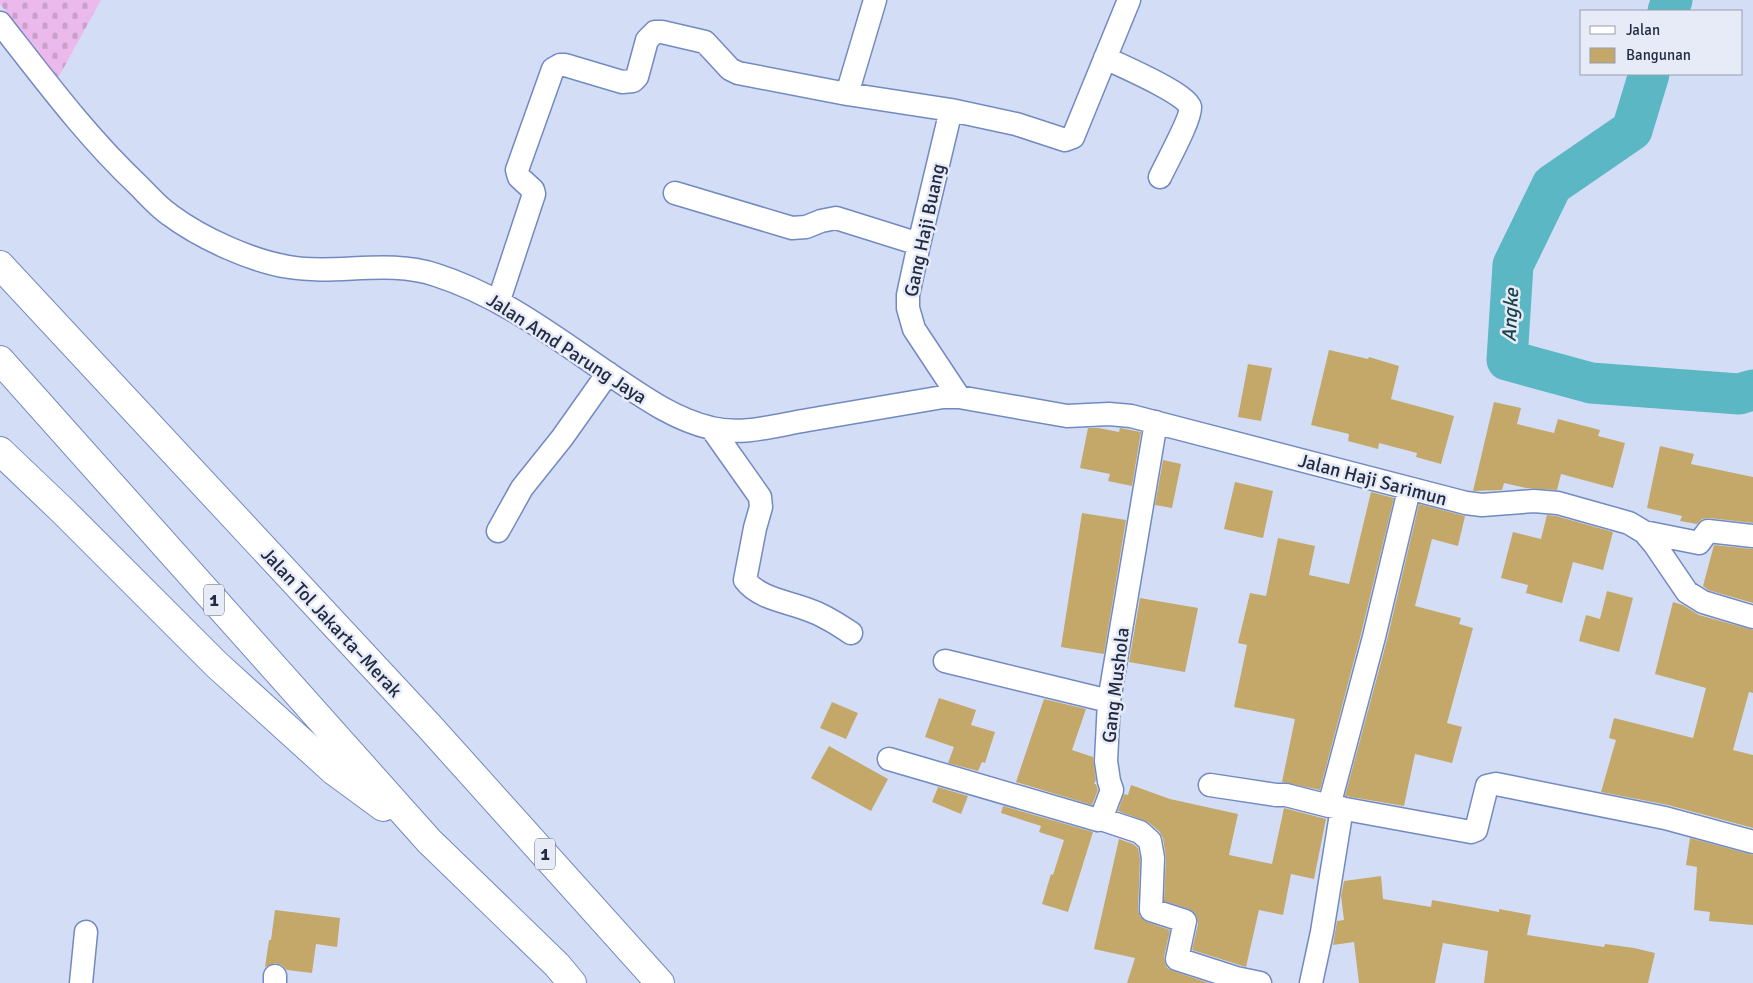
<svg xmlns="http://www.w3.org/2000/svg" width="1753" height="983" font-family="Signika,sans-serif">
  <defs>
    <pattern id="cemetery-stones" width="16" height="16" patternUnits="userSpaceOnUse" patternTransform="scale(1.25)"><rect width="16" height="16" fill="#ebb9eb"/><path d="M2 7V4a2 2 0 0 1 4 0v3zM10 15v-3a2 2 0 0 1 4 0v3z" fill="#c99fcb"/></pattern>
  </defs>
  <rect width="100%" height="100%" fill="#d3def6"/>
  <path fill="url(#cemetery-stones)" d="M0,0H101L58,78L0,4Z"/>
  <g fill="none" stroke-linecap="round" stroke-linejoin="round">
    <path stroke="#5ab7c3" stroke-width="41" d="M1668,11L1672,0
      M1649,74L1632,130L1552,185L1513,265L1507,360L1591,383L1739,394L1753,390"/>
  </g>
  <path fill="#c3a86a" d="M1329,350L1368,359L1369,357L1399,366L1391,399L1454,416L1441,464L1416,457L1417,453L1379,443L1378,449L1348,441L1349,434L1311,425Z
    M1248,364L1272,368L1261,421L1238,417Z
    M1494,402L1521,408L1517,424L1554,433L1558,419L1600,430L1598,436L1625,443L1613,488L1561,474L1557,490L1526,488L1504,483L1502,490L1473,491Z
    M1088,428H1099L1119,432L1120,428L1141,432L1132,486L1108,481L1110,474L1080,468Z
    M1660,446L1694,454L1691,464L1753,477V523L1709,518L1702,519L1697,524L1680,521L1682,516L1647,508Z
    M1163,460L1181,464L1172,508L1155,505Z
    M1235,482L1273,491L1263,538L1224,529Z
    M1371,492L1394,498L1361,634L1320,790L1282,782L1295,719L1234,707L1247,645L1238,643L1250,593L1266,596L1278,538L1315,546L1309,575L1349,584Z
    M1419,504L1465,516L1458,546L1432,539L1415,606L1461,618L1459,624L1473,628L1447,723L1462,727L1452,763L1415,754L1404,806L1345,796L1387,640Z
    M1082,513L1126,520L1104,654L1061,647Z
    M1547,515L1556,516L1613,532L1603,570L1573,562L1562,603L1526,593L1528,585L1501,578L1513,532L1541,539Z
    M1714,545L1753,549V603L1708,590L1703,586Z
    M1607,591L1633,598L1619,652L1579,641L1586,615L1600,619Z
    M1140,598L1198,608L1185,672L1129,662Z
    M1673,602L1683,605L1699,615L1753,630V693L1749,692L1733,750L1753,755V828L1668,805L1601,792L1616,740L1609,738L1614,718L1693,738L1706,688L1655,674Z
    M939,698L976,710L971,725L995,732L985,763L982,762L978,771L948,763L954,747L925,737Z
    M1044,699L1086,709L1072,750L1093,757L1096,780L1094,784H1096L1098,790L1092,805L1016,782Z
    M832,702L858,713L846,739L820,728Z
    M829,746L888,779L871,811L811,778Z
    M1131,785L1170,799L1238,814L1229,855L1272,864L1284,808L1326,819L1314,879L1291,874L1283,915L1259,910L1246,967L1192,950L1198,924L1197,917L1194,912L1189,909L1164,901L1166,858L1163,838L1159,831L1148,822L1118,811L1124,794L1128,795Z
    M938,787L968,796L961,814L932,802Z
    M1003,806L1093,832L1068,912L1042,904L1051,874L1053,875L1064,840L1039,832L1041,826L1001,813Z
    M1690,838L1753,855V925L1709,921L1710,912L1694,910L1697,867L1686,865Z
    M1119,839L1133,844L1138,848L1140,859L1138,910L1140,917L1147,922L1170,930L1164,957L1165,963L1167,968L1173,971L1209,983H1127L1135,958L1094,949Z
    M1381,876L1383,899L1431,907L1432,900L1499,912V909L1531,915L1527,935L1604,947L1605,944L1634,948L1655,953L1648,983H1484L1488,951L1443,943L1435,983H1359L1354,942L1333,945L1337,921L1344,920L1341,896L1344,881Z
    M275,910L340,918L337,947L316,944L312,973L287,970L282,965L275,963L265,967L269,940H271Z"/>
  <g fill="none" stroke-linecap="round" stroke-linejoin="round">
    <g stroke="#738ac0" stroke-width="25">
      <path id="street" d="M0,23C44,79 86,136 138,185C148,195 158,207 170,215C201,238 251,261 289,267C337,275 389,259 436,275C499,295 552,335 606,372C639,394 672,419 711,428C742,436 777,425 808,420C853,412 898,405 943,397H959L1067,416L1109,414L1131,416L1466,503L1482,505L1534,501L1558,503L1629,523L1644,532L1655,545L1687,592L1703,602L1753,617
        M1105,58C1120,65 1187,94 1190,107C1192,117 1165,166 1160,177
        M847,94L875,0
        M951,110L919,244L908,295V308L914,329L959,397
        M675,193L792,228L806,227L821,221L836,218L919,244
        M499,300L534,194L533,190L519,177L517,170L553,69L560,65H565L622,82L633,81L637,77L647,40L655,32H662L705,42L730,69L738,73L847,94L951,110L1016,124L1065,140L1073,137L1129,0
        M712,429L760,497L761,507L755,528L745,580C760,600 792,602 814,612C827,617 839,625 851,633
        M498,531L522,488L562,438L608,373
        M1644,532L1699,543L1708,531L1753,536
        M945,661L1109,701
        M889,759L1098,820L1101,819L1112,790L1109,781L1106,761L1109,701L1156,422
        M1210,785L1276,795H1286L1329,806L1471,832L1476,830L1487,786L1496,784L1665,818L1753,842
        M1329,806L1374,637L1409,490
        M1101,819L1140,832L1150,841L1153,858L1151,910L1185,921L1177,959L1236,978L1260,983
        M81,983L86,932
        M275,983V976
        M1311,983L1322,932L1342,808"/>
    </g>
    <g stroke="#738ac0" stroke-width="30">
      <path id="highway" d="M0,265L429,726L660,983
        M0,360L429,841L557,965L572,983
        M0,451L63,511L217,665L334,771L383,807"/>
    </g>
    <use href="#street" stroke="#fff" stroke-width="22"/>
    <use href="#highway" stroke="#fff" stroke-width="28"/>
  </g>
  <g text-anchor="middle" stroke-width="5" stroke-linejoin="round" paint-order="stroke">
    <g fill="#e6ebf7" stroke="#5d6578" stroke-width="1">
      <rect x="204" y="584.5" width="20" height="31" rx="4"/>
      <rect x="535" y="838.5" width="20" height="31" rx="4"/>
    </g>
    <g font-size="18" font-weight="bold" fill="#222b42">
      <text x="214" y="606">1</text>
      <text x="545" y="860">1</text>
    </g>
    <g font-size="19" fill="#222b42" stroke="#e6ebf7">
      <text transform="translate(924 230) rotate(-78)" y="7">Gang Haji Buang</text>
      <text transform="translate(567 348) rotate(33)" y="7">Jalan Amd Parung Jaya</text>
      <text transform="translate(1373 479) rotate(15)" y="7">Jalan Haji Sarimun</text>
      <text transform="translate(332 622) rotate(47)" y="7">Jalan Tol Jakarta–Merak</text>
      <text transform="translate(1115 685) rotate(-83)" y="7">Gang Mushola</text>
    </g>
    <g font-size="20" font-style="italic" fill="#174247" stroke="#e6ebf7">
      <text transform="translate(1510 315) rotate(-87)" y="7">Angke</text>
    </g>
  </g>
  <rect x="1580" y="10" width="162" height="65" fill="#e6ebf7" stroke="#989eaf"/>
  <rect x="1590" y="26" width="25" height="8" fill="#ffffff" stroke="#989eaf"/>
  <text x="1626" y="35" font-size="15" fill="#222b42">Jalan</text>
  <rect x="1590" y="48" width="25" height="15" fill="#c3a86a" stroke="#989eaf"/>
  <text x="1626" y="60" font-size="15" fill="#222b42">Bangunan</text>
</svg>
